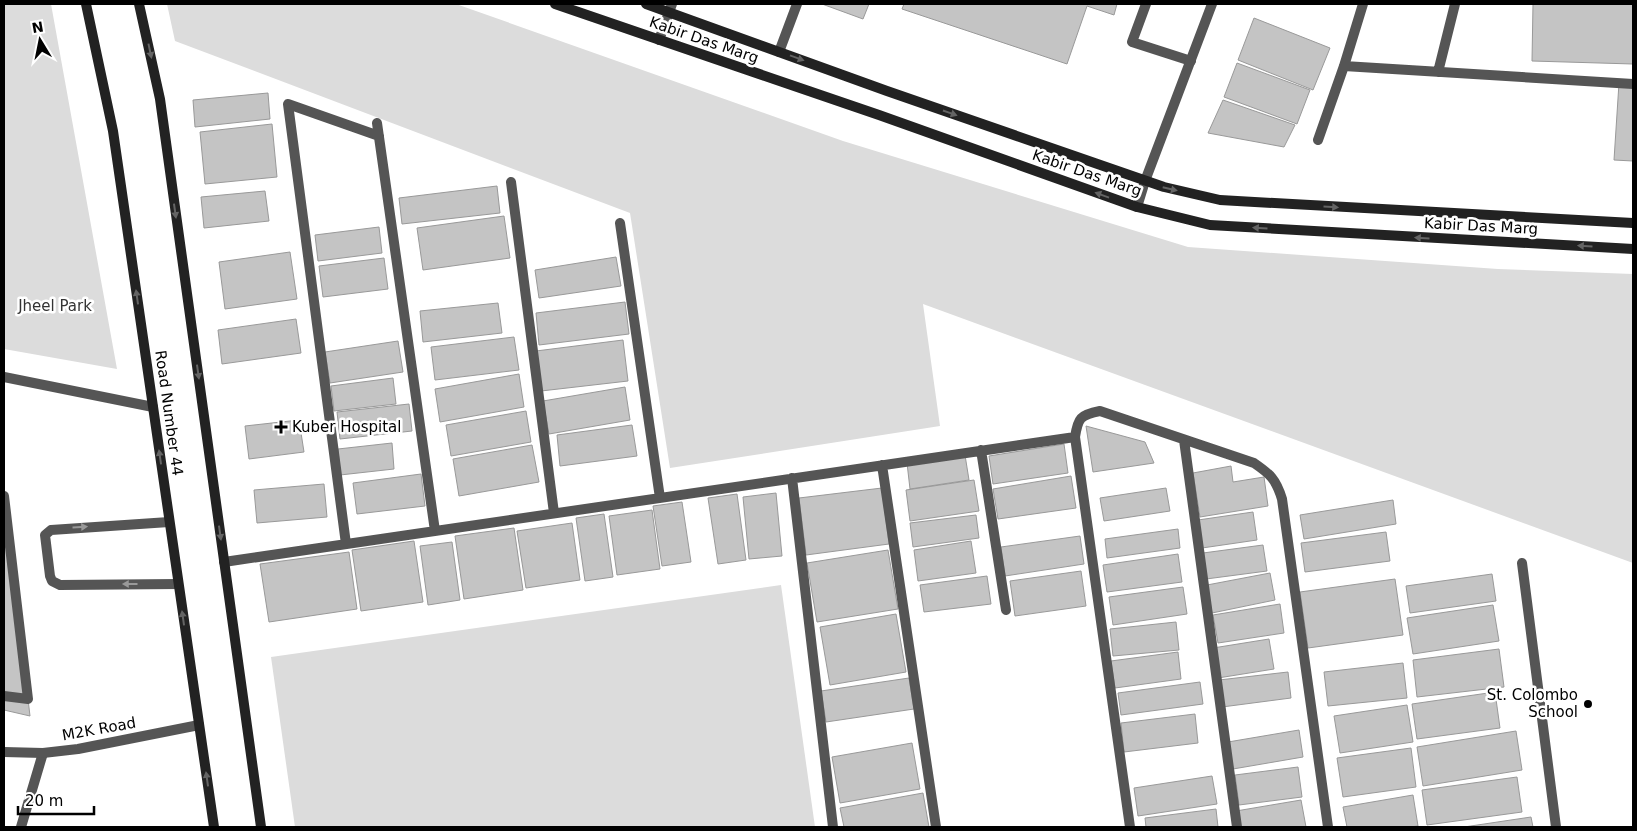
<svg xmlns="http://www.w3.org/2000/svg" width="1637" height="831" font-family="'DejaVu Sans',sans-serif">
  <rect width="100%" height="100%" fill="#fff"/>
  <path fill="#dcdcdc" d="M4,4H51L117,369L4,349Z
    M167,4H456L843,141L1188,247L1498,269L1633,274V563L923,304L940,426L670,468L630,213L175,41Z
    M781,585L815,827H295L271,657Z"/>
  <path fill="#c4c4c4" stroke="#999" d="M822,4H869L863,19Z
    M904,4H1117L1114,15L1087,6L1067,64L902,9Z
    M1533,4H1633V64L1532,61Z
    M1254,18L1330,48L1313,90L1238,60Z
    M1237,63L1310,90L1297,124L1224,97Z
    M1619,83L1633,84V161L1614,160Z
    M268,93L270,119L195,127L193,100Z
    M1223,100L1295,125L1284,147L1208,133Z
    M272,124L277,177L205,184L200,132Z
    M497,186L500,213L402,224L399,198Z
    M265,191L269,221L204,228L201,197Z
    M504,216L510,258L423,270L417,228Z
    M379,227L382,253L318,261L315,235Z
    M290,252L297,299L225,309L219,262Z
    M616,257L621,286L539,298L535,270Z
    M384,258L388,289L323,297L319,266Z
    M625,302L629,334L539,345L536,313Z
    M498,303L502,333L423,342L420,311Z
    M296,319L301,353L222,364L218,330Z
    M514,337L519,370L435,380L431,347Z
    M623,340L628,381L541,391L536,351Z
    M398,341L403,372L330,383L325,352Z
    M519,374L524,407L440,422L435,389Z
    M393,378L396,404L334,411L331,386Z
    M625,387L630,420L549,434L543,401Z
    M409,404L412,431L340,439L337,412Z
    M526,411L531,442L451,456L446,425Z
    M299,420L304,452L249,459L245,426Z
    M632,425L637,456L560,466L557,435Z
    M1086,426L1145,442L1154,463L1093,472Z
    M392,443L394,469L340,475L338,449Z
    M1064,444L1068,473L993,484L989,456Z
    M532,445L539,482L459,496L453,459Z
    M965,455L969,480L910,489L907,463Z
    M1231,466L1233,482L1264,477L1268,506L1200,517L1193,473Z
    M421,474L425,506L357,514L353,483Z
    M1071,476L1076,508L998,519L993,489Z
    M974,480L979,511L910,521L906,490Z
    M324,484L327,517L257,523L254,490Z
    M4,486L28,699L30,716L4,710Z
    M882,488L889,544L806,555L799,498Z
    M1166,488L1170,511L1104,521L1100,498Z
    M776,493L782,556L749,559L743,497Z
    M737,494L746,560L718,564L708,498Z
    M1393,500L1396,524L1304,539L1300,515Z
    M682,502L691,562L662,566L653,506Z
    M652,510L660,569L617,575L609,516Z
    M1253,512L1257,540L1202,548L1198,520Z
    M604,514L613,577L585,581L576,518Z
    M976,515L979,538L913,547L910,523Z
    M572,523L580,580L526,588L517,531Z
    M514,528L523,590L464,599L455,536Z
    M1178,529L1180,548L1107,558L1105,539Z
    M1386,532L1390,561L1305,572L1301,543Z
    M1080,536L1084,564L1005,576L1001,547Z
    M414,541L423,602L361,611L352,550Z
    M971,541L976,573L918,581L914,550Z
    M452,542L460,600L428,605L420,546Z
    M1263,545L1267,571L1206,579L1203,553Z
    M888,550L898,609L817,622L807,563Z
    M349,552L357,609L269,622L260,564Z
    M1178,554L1182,582L1107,592L1103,565Z
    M1081,571L1086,606L1015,616L1010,581Z
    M1270,573L1275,600L1212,613L1207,585Z
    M1492,574L1496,601L1410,613L1406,586Z
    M987,576L991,604L924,612L920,585Z
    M1395,579L1403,635L1308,648L1300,592Z
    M1183,587L1187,614L1113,625L1109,597Z
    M1280,604L1284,633L1218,643L1213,615Z
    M1493,605L1499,641L1413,654L1407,618Z
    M896,614L906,672L830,685L820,627Z
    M1176,622L1179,650L1113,656L1110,629Z
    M1269,639L1274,669L1218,678L1213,648Z
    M1499,649L1504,687L1417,697L1413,660Z
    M1178,652L1181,679L1115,688L1111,661Z
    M1403,663L1407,698L1328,706L1324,672Z
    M1288,672L1291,698L1222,707L1219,680Z
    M909,678L914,709L826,722L821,691Z
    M1200,682L1203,704L1121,715L1118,693Z
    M1495,692L1500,728L1417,739L1412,704Z
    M1407,705L1413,742L1340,753L1334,716Z
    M1195,714L1198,743L1124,752L1121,723Z
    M1299,730L1303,757L1233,769L1228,742Z
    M1516,731L1522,770L1423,786L1417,747Z
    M912,743L920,789L840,803L832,757Z
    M1411,748L1416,787L1343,797L1337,758Z
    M1298,767L1302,797L1239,805L1235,775Z
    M1212,776L1217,804L1138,816L1134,788Z
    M1517,777L1522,812L1427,825L1422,790Z
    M923,793L929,827H844L840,808Z
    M1413,795L1418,826L1410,827H1347L1343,807Z
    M1301,800L1306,827H1239L1236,811Z
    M1216,809L1218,827H1146L1145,818Z
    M1531,817L1533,827H1464Z"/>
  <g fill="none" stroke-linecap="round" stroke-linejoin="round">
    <path stroke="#555" stroke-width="10" d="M1146,4L1132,42L1191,61
      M4,377L153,407
      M4,496L28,699L4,696
      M169,522L51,530L45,535L50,576L52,581L60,585L178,584
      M21,827L43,753"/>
    <path stroke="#555" stroke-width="10" d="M659,40L672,4
      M779,52L797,4
      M1344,66L1633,84
      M1438,72L1455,4
      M377,123L435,531
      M1318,140L1344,66L1363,4
      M511,182L554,513
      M1137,207L1145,181L1212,4
      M620,223L660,498
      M1184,440L1237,827
      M981,450L1006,610
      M882,465L936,827
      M792,478L833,827
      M346,544L288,104L379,136
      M224,562L1075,437
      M1522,563L1556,827
      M4,752L43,753L78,749L199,725
      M1130,827L1075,437C1078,418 1080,415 1100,411L1254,463C1270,474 1276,479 1282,499L1328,827"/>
    <path stroke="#222" stroke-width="10" d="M86,4L113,131L214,827
      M139,4L160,99L261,827
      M555,4L879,115L1137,207L1210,225L1633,249
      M646,4L887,91L1164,187L1220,200L1633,223"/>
  </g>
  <defs><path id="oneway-solid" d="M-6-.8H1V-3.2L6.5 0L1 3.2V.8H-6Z" transform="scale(1.25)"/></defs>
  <g fill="#646464">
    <use href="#oneway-solid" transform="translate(150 51) rotate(78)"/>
    <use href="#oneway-solid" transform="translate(797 58) rotate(20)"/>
    <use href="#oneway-solid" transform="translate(950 113) rotate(19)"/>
    <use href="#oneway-solid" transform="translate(1170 189) rotate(13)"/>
    <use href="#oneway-solid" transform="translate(1102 195) rotate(-160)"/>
    <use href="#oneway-solid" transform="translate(1331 207) rotate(3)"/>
    <use href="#oneway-solid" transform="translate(175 211) rotate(82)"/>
    <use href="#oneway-solid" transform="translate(1260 228) rotate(-176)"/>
    <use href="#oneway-solid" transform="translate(1422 238) rotate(-177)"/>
    <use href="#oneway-solid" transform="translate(1585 246) rotate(-177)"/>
    <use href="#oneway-solid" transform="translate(137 297) rotate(-98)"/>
    <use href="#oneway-solid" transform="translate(198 372) rotate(82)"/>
    <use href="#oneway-solid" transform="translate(160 457) rotate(-98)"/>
    <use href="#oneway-solid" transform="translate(220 533) rotate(82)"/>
    <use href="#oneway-solid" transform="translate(183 618) rotate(-98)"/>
    <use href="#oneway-solid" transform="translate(207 779) rotate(-98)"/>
  </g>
  <g fill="#999">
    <use href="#oneway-solid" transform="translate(80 527) rotate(-3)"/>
    <use href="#oneway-solid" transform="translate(130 584) rotate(180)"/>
  </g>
  <g fill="#000" stroke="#fff" stroke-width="2">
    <path d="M278.5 419.5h5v5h5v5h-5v5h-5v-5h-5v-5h5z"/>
    <circle cx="1588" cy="704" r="5"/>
  </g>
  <g text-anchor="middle" stroke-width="5" stroke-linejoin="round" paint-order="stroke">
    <g font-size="15" fill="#000" stroke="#fff">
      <text transform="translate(704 40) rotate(19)" y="5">Kabir Das Marg</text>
      <text transform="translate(1087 173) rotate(19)" y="5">Kabir Das Marg</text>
      <text transform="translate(1481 226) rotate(3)" y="5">Kabir Das Marg</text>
      <text transform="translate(169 413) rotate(82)" y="5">Road Number 44</text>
      <text transform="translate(99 729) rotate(-10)" y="5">M2K Road</text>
    </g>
    <g font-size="15" fill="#333" stroke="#fff">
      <text x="55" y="311">Jheel Park</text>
    </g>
    <g font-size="15" fill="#000" stroke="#fff" text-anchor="start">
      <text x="292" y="432">Kuber Hospital</text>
      <text x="1578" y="700" text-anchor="end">St. Colombo<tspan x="1578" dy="17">School</tspan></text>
    </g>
  </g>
  <rect width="1637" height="831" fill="none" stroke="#000000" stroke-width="10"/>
  <g transform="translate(40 40) rotate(350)" stroke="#ffffff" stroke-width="4" paint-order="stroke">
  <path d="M0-4L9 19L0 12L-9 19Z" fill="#000000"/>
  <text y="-8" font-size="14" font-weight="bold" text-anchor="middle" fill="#000000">N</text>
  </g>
  <path d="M18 806v8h76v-8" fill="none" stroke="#000000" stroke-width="2.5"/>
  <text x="25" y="806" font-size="15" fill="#000000" stroke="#ffffff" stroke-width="4" paint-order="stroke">20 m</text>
</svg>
